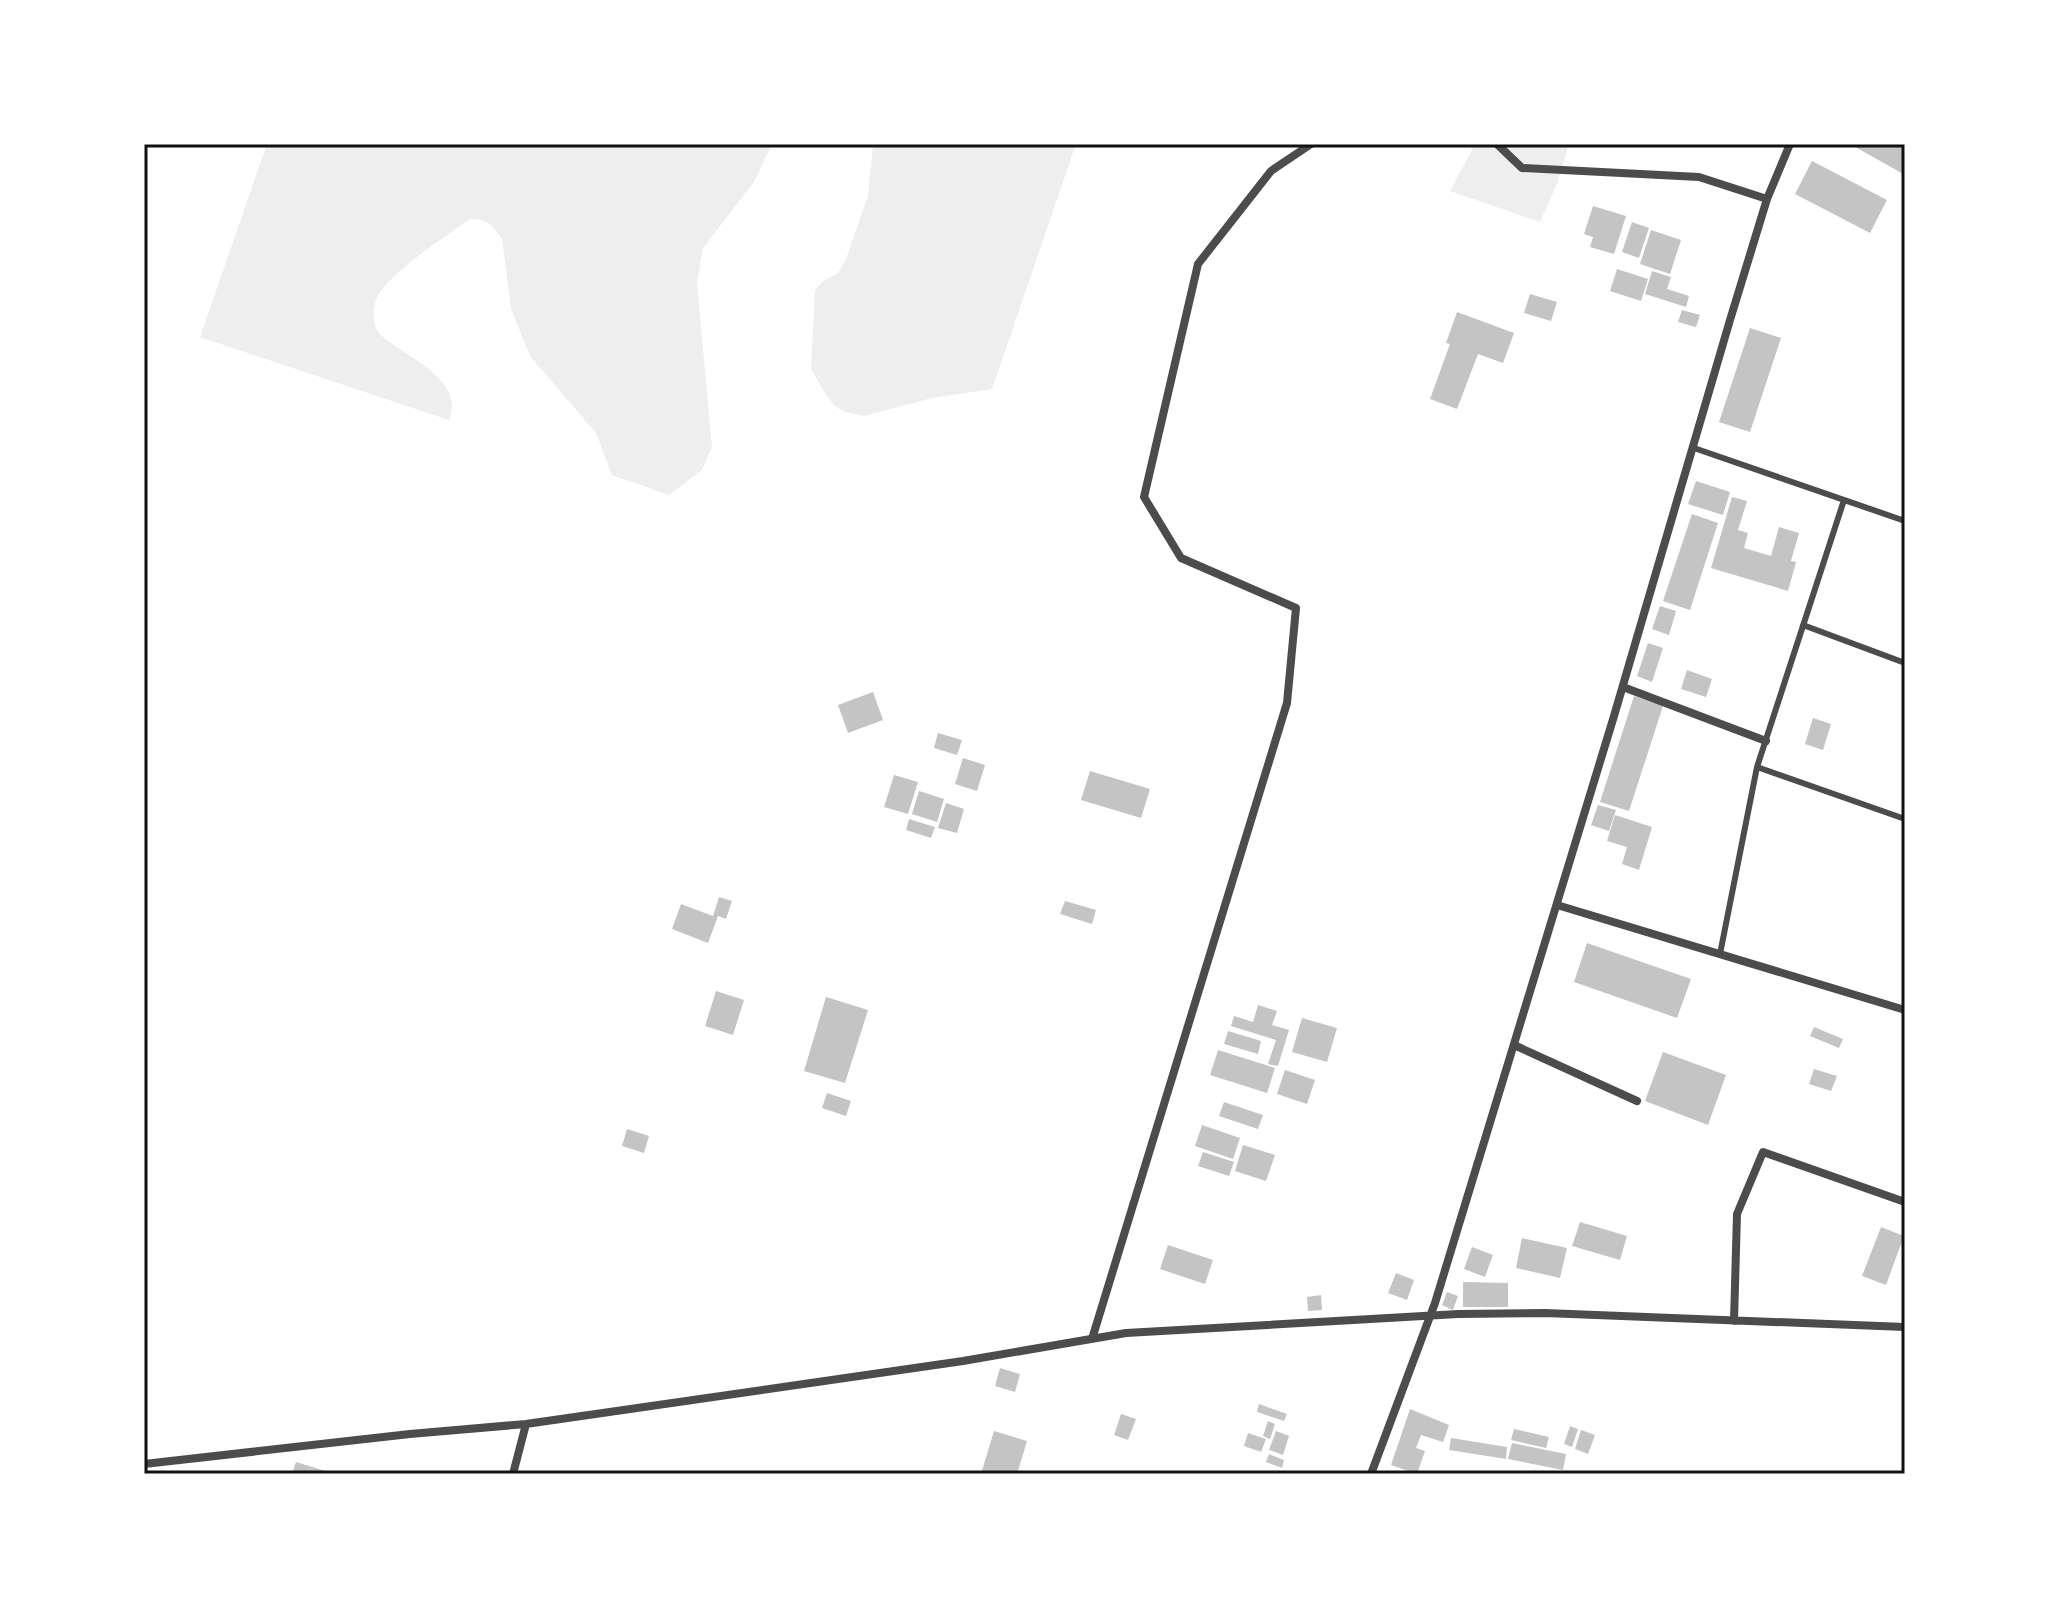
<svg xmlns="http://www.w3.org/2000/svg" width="2049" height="1618" font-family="Cabin,sans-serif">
  <rect width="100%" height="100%" fill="#fff"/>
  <path fill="#eee" d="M267,144H772L754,182L703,248L697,283L712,447L702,470L669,495L612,475L596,433L530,356L511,309L502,239L491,225L482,220L470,219C445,237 395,269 379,294C372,305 371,326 381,335C404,357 466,378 449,420L200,337Z
    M873,144H1076L992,389L932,398L864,416L845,412L836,407L826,395L811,369L815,290L822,282L838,273L846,259L868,196Z
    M1475,144H1569L1557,184L1540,222L1450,191Z"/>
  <path fill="#c4c4c4" d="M1850,144H1905V175Z
    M1812,161L1887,200L1870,233L1795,194Z
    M1593,206L1626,216L1614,254L1590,247L1593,237L1584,234Z
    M1632,222L1649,228L1639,258L1622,252Z
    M1651,230L1681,240L1670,274L1640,264Z
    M1617,269L1648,279L1641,301L1610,291Z
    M1652,271L1671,277L1667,289L1689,296L1686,307L1645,294Z
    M1530,294L1557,302L1551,321L1524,313Z
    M1682,310L1700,315L1696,327L1678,322Z
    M1457,312L1514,333L1503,363L1478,354L1457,409L1430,399L1450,344L1446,343Z
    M1750,328L1781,338L1750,432L1719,422Z
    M1696,481L1730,492L1723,515L1688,504Z
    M1732,497L1747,501L1738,530L1748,533L1744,548L1771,556L1779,527L1799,533L1791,561L1796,562L1788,591L1711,568Z
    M1692,514L1718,523L1690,610L1663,601Z
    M1660,606L1676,611L1669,635L1652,629Z
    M1648,643L1663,648L1652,682L1637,676Z
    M1687,670L1712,679L1706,697L1681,689Z
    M873,692L883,720L848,733L838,705Z
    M1634,696L1663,706L1629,811L1600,802Z
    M1813,718L1831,724L1823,750L1805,744Z
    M938,733L962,740L957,755L934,748Z
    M963,758L985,765L977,791L955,784Z
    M1090,771L1150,789L1141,818L1081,800Z
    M894,775L918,782L908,814L884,807Z
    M919,791L944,799L937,822L912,814Z
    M946,803L964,809L957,833L938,828Z
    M1598,805L1616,810L1609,831L1591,825Z
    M1615,815L1652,827L1639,870L1622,864L1627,847L1607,841Z
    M909,819L935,827L931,838L906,830Z
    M719,897L732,901L726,919L718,916L708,943L672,929L681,904L713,916Z
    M1065,901L1096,910L1092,924L1060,914Z
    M1587,943L1691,979L1677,1018L1574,982Z
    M716,991L744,1000L733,1035L705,1026Z
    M826,997L868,1010L845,1083L804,1071Z
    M1258,1005L1277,1011L1272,1025L1289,1030L1278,1066L1268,1064L1276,1040L1231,1026L1234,1016L1253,1022Z
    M1302,1018L1337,1028L1327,1062L1292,1052Z
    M1814,1027L1843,1039L1839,1048L1810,1036Z
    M1228,1031L1261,1041L1258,1054L1224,1044Z
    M1218,1050L1275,1068L1267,1093L1210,1075Z
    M1663,1052L1726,1075L1708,1125L1645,1101Z
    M1814,1069L1837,1076L1831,1091L1809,1084Z
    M1285,1070L1315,1080L1307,1104L1277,1094Z
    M827,1093L851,1101L846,1116L822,1108Z
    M1224,1102L1263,1115L1258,1129L1219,1116Z
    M1202,1125L1240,1138L1233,1159L1195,1146Z
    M627,1129L649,1136L644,1153L622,1146Z
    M1243,1145L1275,1155L1266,1181L1235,1171Z
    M1203,1152L1234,1162L1229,1176L1198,1166Z
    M1580,1222L1627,1236L1620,1260L1572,1246Z
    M1881,1227L1904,1236L1886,1285L1862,1276Z
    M1522,1238L1567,1248L1560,1278L1516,1268Z
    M1168,1245L1213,1260L1205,1284L1160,1269Z
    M1472,1247L1493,1255L1485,1277L1464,1269Z
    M1396,1273L1414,1280L1407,1300L1388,1293Z
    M1463,1282L1508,1283V1307H1463Z
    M1447,1292L1458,1296L1453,1310L1442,1305Z
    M1321,1295L1322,1310L1308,1311L1307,1297Z
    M1000,1368L1020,1374L1015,1392L995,1386Z
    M1259,1404L1287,1414L1284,1421L1257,1412Z
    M1410,1409L1449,1425L1443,1442L1421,1435L1416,1448L1425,1451L1417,1474L1391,1465Z
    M1121,1414L1136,1419L1128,1440L1114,1435Z
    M1268,1421L1275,1424L1270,1439L1263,1436Z
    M1570,1426L1578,1429L1572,1447L1564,1444Z
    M1514,1429L1549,1437L1546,1448L1511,1440Z
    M1581,1430L1595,1435L1588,1454L1575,1449Z
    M994,1431L1027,1441L1017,1474H981Z
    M1276,1431L1289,1436L1283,1455L1269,1450Z
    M1248,1433L1266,1439L1261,1452L1244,1446Z
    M1451,1438L1507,1447L1506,1459L1449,1450Z
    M1512,1443L1566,1454L1563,1470L1508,1459Z
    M1269,1454L1284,1460L1282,1468L1266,1462Z
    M296,1462L332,1473V1474H292Z"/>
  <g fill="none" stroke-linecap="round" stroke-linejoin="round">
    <path stroke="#4c4c4c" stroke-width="6" d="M1694,448L1905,521
      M1803,625L1905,663
      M1757,767L1905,819
      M1720,954L1757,767L1844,500"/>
    <path stroke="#4c4c4c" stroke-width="8" d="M1497,144L1522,168L1699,177L1767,199
      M1623,687L1766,741
      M1557,905L1905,1010
      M1514,1045L1637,1101
      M1734,1321L1737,1214L1763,1152L1905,1202
      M1092,1339L1287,703L1296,608L1181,558L1144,497L1198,264L1271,171L1311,144
      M144,1464L410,1434L526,1424L963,1361L1126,1333L1458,1314L1545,1313L1905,1327
      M513,1474L526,1424
      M1371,1474L1435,1303L1614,716L1730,320L1767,199L1790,144"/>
  </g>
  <rect width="2049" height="1618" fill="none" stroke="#ffffff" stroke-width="292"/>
  <rect x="146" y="146" width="1757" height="1326" fill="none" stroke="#111" stroke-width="3"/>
</svg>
